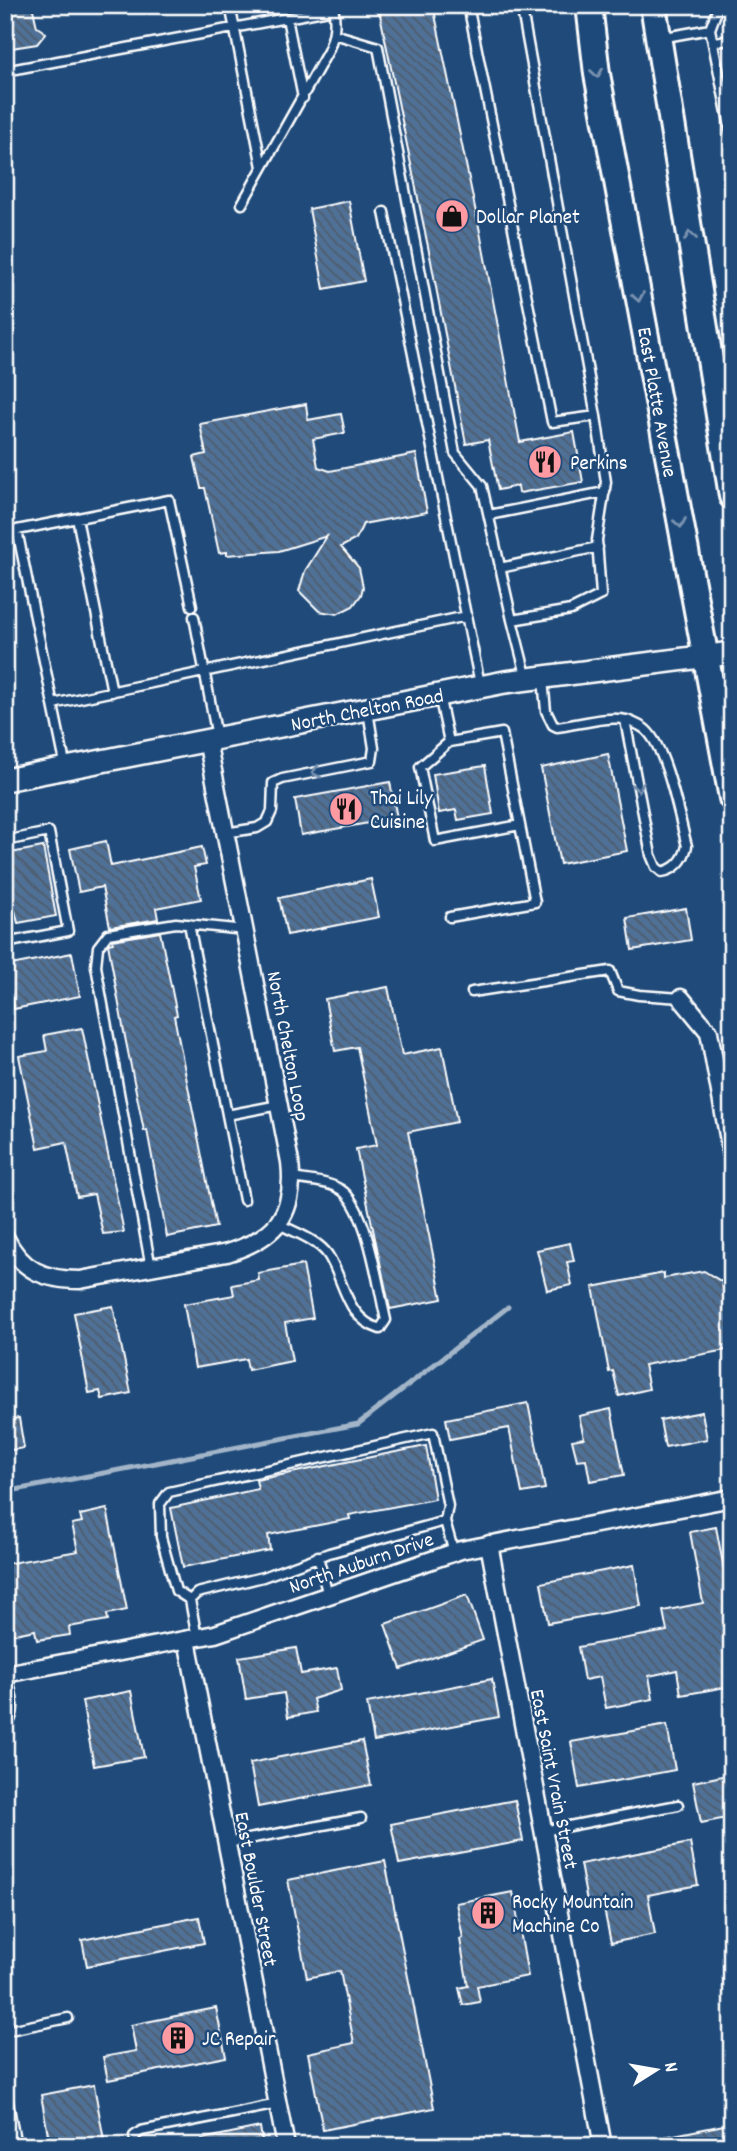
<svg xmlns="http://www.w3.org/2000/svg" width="737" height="2151" font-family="Dekko,sans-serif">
  <defs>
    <pattern id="building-back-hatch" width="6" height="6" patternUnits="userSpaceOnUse" patternTransform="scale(1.75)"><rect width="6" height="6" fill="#507197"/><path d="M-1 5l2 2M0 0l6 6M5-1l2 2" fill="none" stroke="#4e5b6a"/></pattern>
  </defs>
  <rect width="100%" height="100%" fill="#1f4a7a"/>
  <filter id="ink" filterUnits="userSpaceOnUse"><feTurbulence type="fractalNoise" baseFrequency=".0143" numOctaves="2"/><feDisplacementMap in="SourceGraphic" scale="14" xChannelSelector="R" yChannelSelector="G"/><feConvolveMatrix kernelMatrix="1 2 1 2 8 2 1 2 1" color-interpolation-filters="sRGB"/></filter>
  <g filter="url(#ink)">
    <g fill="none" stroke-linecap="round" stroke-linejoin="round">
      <path stroke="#a3b5c8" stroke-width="5" d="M5,1492L358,1424L508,1307"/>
    </g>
    <path fill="url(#building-back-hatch)" stroke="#fff" stroke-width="2" d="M5,5H32L37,27L46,33L37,44L5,49Z
      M378,5H433L480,232L520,442L574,432L583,482L519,493L518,486L498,490L488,440L466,444L431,261Z
      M349,201L364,281L324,289L309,209Z
      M306,404L308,420L341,414L345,433L313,439L318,467L330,471L416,454L427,512L363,524L356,539L341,547L359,568L363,587L361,595L353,606L337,614L319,611L299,591L305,571L327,536L279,551L227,555V552L219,553L205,488H201L194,457L206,454L200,424Z
      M608,754L627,851L560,864L541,768Z
      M485,766L493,814L458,820L456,810L439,813L433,774Z
      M390,782L397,818L301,835L295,799Z
      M106,841L111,866L202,847L206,865L194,867L201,899L156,908L158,919L110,927L102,887L79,892L70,849Z
      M43,847L56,916L18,923L15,911L5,913V854Z
      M371,879L379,917L287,935L279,898Z
      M686,908L691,940L632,950L627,918Z
      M160,932L177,1015L174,1016L216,1227L167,1237L147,1130L144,1131L124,1032L108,944L113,943L112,940Z
      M72,953L80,996L14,1009L6,966Z
      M388,987L402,1055L442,1047L457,1122L408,1132L442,1299L390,1309L356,1149L377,1145L357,1047L335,1051L325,999Z
      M82,1028L124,1232L103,1234L94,1194L77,1197L66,1142L38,1148L19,1056L47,1051L44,1035Z
      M570,1243L574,1261L567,1262L572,1285L547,1290L537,1250Z
      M303,1265L313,1318L285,1323L292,1361L248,1370L246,1359L195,1368L184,1304L234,1295L232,1285L259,1280L258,1273Z
      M704,1271L722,1282L732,1331V1349L644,1365L649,1389L619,1396L613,1371L609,1372L593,1287L664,1273V1278Z
      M113,1306L131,1393L102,1399L100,1391L89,1393L74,1313Z
      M528,1403L545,1489L522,1493L509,1428L450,1439L446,1419Z
      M611,1409L624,1475L590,1481L586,1459L577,1460L572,1440L584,1438L579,1416Z
      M702,1412L707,1439L665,1447L660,1420Z
      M19,1418L24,1448L5,1451V1420Z
      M426,1446L435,1499L349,1515L350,1519L268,1535L270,1550L183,1567L171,1508L258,1489L256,1480Z
      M107,1509L127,1610L107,1614L108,1620L69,1627L70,1635L37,1640L35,1630L5,1636V1564L78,1551L72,1524L82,1522L80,1515Z
      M716,1527L732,1611V1686L681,1695L677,1670L649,1676L653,1699L606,1708L600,1677L584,1680L578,1647L667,1631L663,1611L703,1603L690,1532Z
      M634,1565L641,1606L548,1623L541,1583Z
      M467,1595L483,1640L401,1669L385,1624Z
      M296,1648L301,1674L337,1668L341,1690L313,1699L316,1712L288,1717L284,1693L246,1699L239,1657Z
      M492,1679L499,1717L374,1741L367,1703Z
      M131,1691L144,1757L94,1766L82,1701Z
      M667,1725L675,1770L579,1788L571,1742Z
      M362,1741L371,1785L258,1807L250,1763Z
      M732,1774V1817L701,1823L693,1782Z
      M515,1800L523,1841L399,1864L391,1824Z
      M690,1843L698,1885L648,1895L655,1934L611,1943L603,1904L588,1907L580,1864Z
      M385,1861L434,2108L323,2130L308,2053L354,2043L340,1971L307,1978L288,1880Z
      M513,1892L528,1976L477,1986L480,2002L463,2005L459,1988L468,1986L460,1939L463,1938L456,1903Z
      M199,1917L204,1943L87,1966L82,1940Z
      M216,2008L226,2057L108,2080L103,2057L136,2051L131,2025Z
      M94,2085L105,2146H50L41,2095Z
      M724,2125L728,2146H655L654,2139Z
      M260,2127L263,2146H203L202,2139Z"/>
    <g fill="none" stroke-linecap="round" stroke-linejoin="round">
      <g stroke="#fff" stroke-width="13">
        <path id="service" d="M230,5L262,167
          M468,5L552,422L596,416L606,482L597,540L601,595L571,610L512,620
          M521,5L596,416
          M287,18L303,98
          M710,29L719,5
          M334,34L378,47L455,453L482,486L512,620L527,679
          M660,38L710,29L732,137
          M713,42L732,40
          M5,71L334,9
          M242,204L328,51C335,34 336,23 333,5
          M384,212L480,684
          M489,515L605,492
          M77,518L112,692
          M500,568L598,547
          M194,617L217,737
          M543,679L546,711L553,725L557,727C577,725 608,715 627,720C632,722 642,726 646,730C667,749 679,817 687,846C684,859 677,869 662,872L656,867L651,855L625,720
          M439,695L449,742L502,733L535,902L450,917
          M53,704L467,616
          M449,742L420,767L435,841L520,825
          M66,768L17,530L169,500L192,606
          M225,833L257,828L267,822L272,811L273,783L282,779L372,761L374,748L368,711
          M5,841L49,832L68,931L5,943
          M189,924L244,1200
          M472,992L610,971L618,991L639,995L681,998
          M227,1115L279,1105
          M277,1223C293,1232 317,1239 328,1255C345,1281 345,1318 380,1329L386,1320C378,1287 369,1215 344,1192C331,1181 308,1181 292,1178
          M151,1268L96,966L98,947L108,934L176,923L245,930
          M318,1556L328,1596
          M190,1600L176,1591L161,1537L160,1504L169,1492L433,1433L448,1506L445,1521
          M197,1638L190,1600L197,1593L263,1577L329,1553L445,1521L454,1553
          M5,1726C20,1714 10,1690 7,1674
          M543,1831L678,1805
          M227,1843L361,1818
          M5,2031L68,2018
          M5,2086L16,2146
          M136,2146L134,2136L141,2131L278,2104"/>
      </g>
      <g stroke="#fff" stroke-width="21">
        <path id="minor" d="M681,998L709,1032L732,1157
          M5,1237C21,1270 44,1280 80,1280L227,1253C276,1238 296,1214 290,1162L207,740
          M489,1544L603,2146
          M187,1640L286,2146
          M5,1674L215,1634L461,1550L732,1498"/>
      </g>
      <g stroke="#fff" stroke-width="26">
        <path id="secondary" d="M5,780L505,682L732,653"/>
      </g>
      <g stroke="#fff" stroke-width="30">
        <path id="primary" d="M589,5L597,74L732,798
          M653,5L732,496"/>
      </g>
      <use href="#service" stroke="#1f4a7a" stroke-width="8"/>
      <use href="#minor" stroke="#1f4a7a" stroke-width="16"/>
      <use href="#secondary" stroke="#1f4a7a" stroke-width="21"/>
      <use href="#primary" stroke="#1f4a7a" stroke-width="24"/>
    </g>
    <defs><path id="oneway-chevron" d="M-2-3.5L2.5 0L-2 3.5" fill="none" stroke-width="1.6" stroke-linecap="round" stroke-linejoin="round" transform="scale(1.75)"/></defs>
    <g stroke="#7992af">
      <use href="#oneway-chevron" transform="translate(597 73) rotate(82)"/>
      <use href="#oneway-chevron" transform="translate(690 236) rotate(-99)"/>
      <use href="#oneway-chevron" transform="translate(638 297) rotate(80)"/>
      <use href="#oneway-chevron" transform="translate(680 523) rotate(80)"/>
      <use href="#oneway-chevron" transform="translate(316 772) rotate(168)"/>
      <use href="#oneway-chevron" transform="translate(638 787) rotate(79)"/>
    </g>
  </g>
  <defs>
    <g id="shop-disc" transform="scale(1.75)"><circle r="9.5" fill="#ff9aa2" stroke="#1f4a7a"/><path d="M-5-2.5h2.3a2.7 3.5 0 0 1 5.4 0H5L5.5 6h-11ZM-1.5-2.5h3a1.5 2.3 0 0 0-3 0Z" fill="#111"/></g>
    <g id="restaurant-disc" transform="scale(1.75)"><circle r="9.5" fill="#ff9aa2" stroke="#1f4a7a"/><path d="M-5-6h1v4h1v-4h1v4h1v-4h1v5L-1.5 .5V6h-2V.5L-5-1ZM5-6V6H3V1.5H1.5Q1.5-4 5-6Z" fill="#111"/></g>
    <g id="building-disc" transform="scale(1.75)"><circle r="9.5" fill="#ff9aa2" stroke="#1f4a7a"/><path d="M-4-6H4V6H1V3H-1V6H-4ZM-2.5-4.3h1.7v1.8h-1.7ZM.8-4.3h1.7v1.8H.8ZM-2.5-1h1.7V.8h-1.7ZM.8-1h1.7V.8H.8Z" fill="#111"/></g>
  </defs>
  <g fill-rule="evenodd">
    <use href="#shop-disc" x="452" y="216"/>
    <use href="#restaurant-disc" x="545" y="462"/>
    <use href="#restaurant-disc" x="346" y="809"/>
    <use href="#building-disc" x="488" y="1913"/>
    <use href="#building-disc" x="178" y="2038"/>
  </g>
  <g text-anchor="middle" stroke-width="5" stroke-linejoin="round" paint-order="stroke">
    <g font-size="21" fill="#fff" stroke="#1f4a7a" text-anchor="start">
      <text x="476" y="223">Dollar Planet</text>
      <text x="570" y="469">Perkins</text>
      <text x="370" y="804">Thai Lily<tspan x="370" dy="24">Cuisine</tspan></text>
      <text x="512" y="1908">Rocky Mountain<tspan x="512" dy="24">Machine Co</tspan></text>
      <text x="202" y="2045">JC Repair</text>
    </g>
    <g font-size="21" fill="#fff" stroke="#1f4a7a">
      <text transform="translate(658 402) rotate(80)" y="7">East Platte Avenue</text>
      <text transform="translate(367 709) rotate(-11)" y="7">North Chelton Road</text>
      <text transform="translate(289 1046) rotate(79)" y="7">North Chelton Loop</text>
      <text transform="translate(361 1562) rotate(-19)" y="7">North Auburn Drive</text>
      <text transform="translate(555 1779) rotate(79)" y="7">East Saint Vrain Street</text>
      <text transform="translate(257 1889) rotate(79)" y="7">East Boulder Street</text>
    </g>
  </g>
  <rect width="737" height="2151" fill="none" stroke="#1f4a7a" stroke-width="28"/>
  <rect x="14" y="14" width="709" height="2123" fill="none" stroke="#fff" stroke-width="2.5" filter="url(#ink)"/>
  <g transform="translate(656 2070) rotate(79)" stroke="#1f4a7a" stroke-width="5" paint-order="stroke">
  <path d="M0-5L12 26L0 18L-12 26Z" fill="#ffffff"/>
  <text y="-10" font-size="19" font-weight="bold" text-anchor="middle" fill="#ffffff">N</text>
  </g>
</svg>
